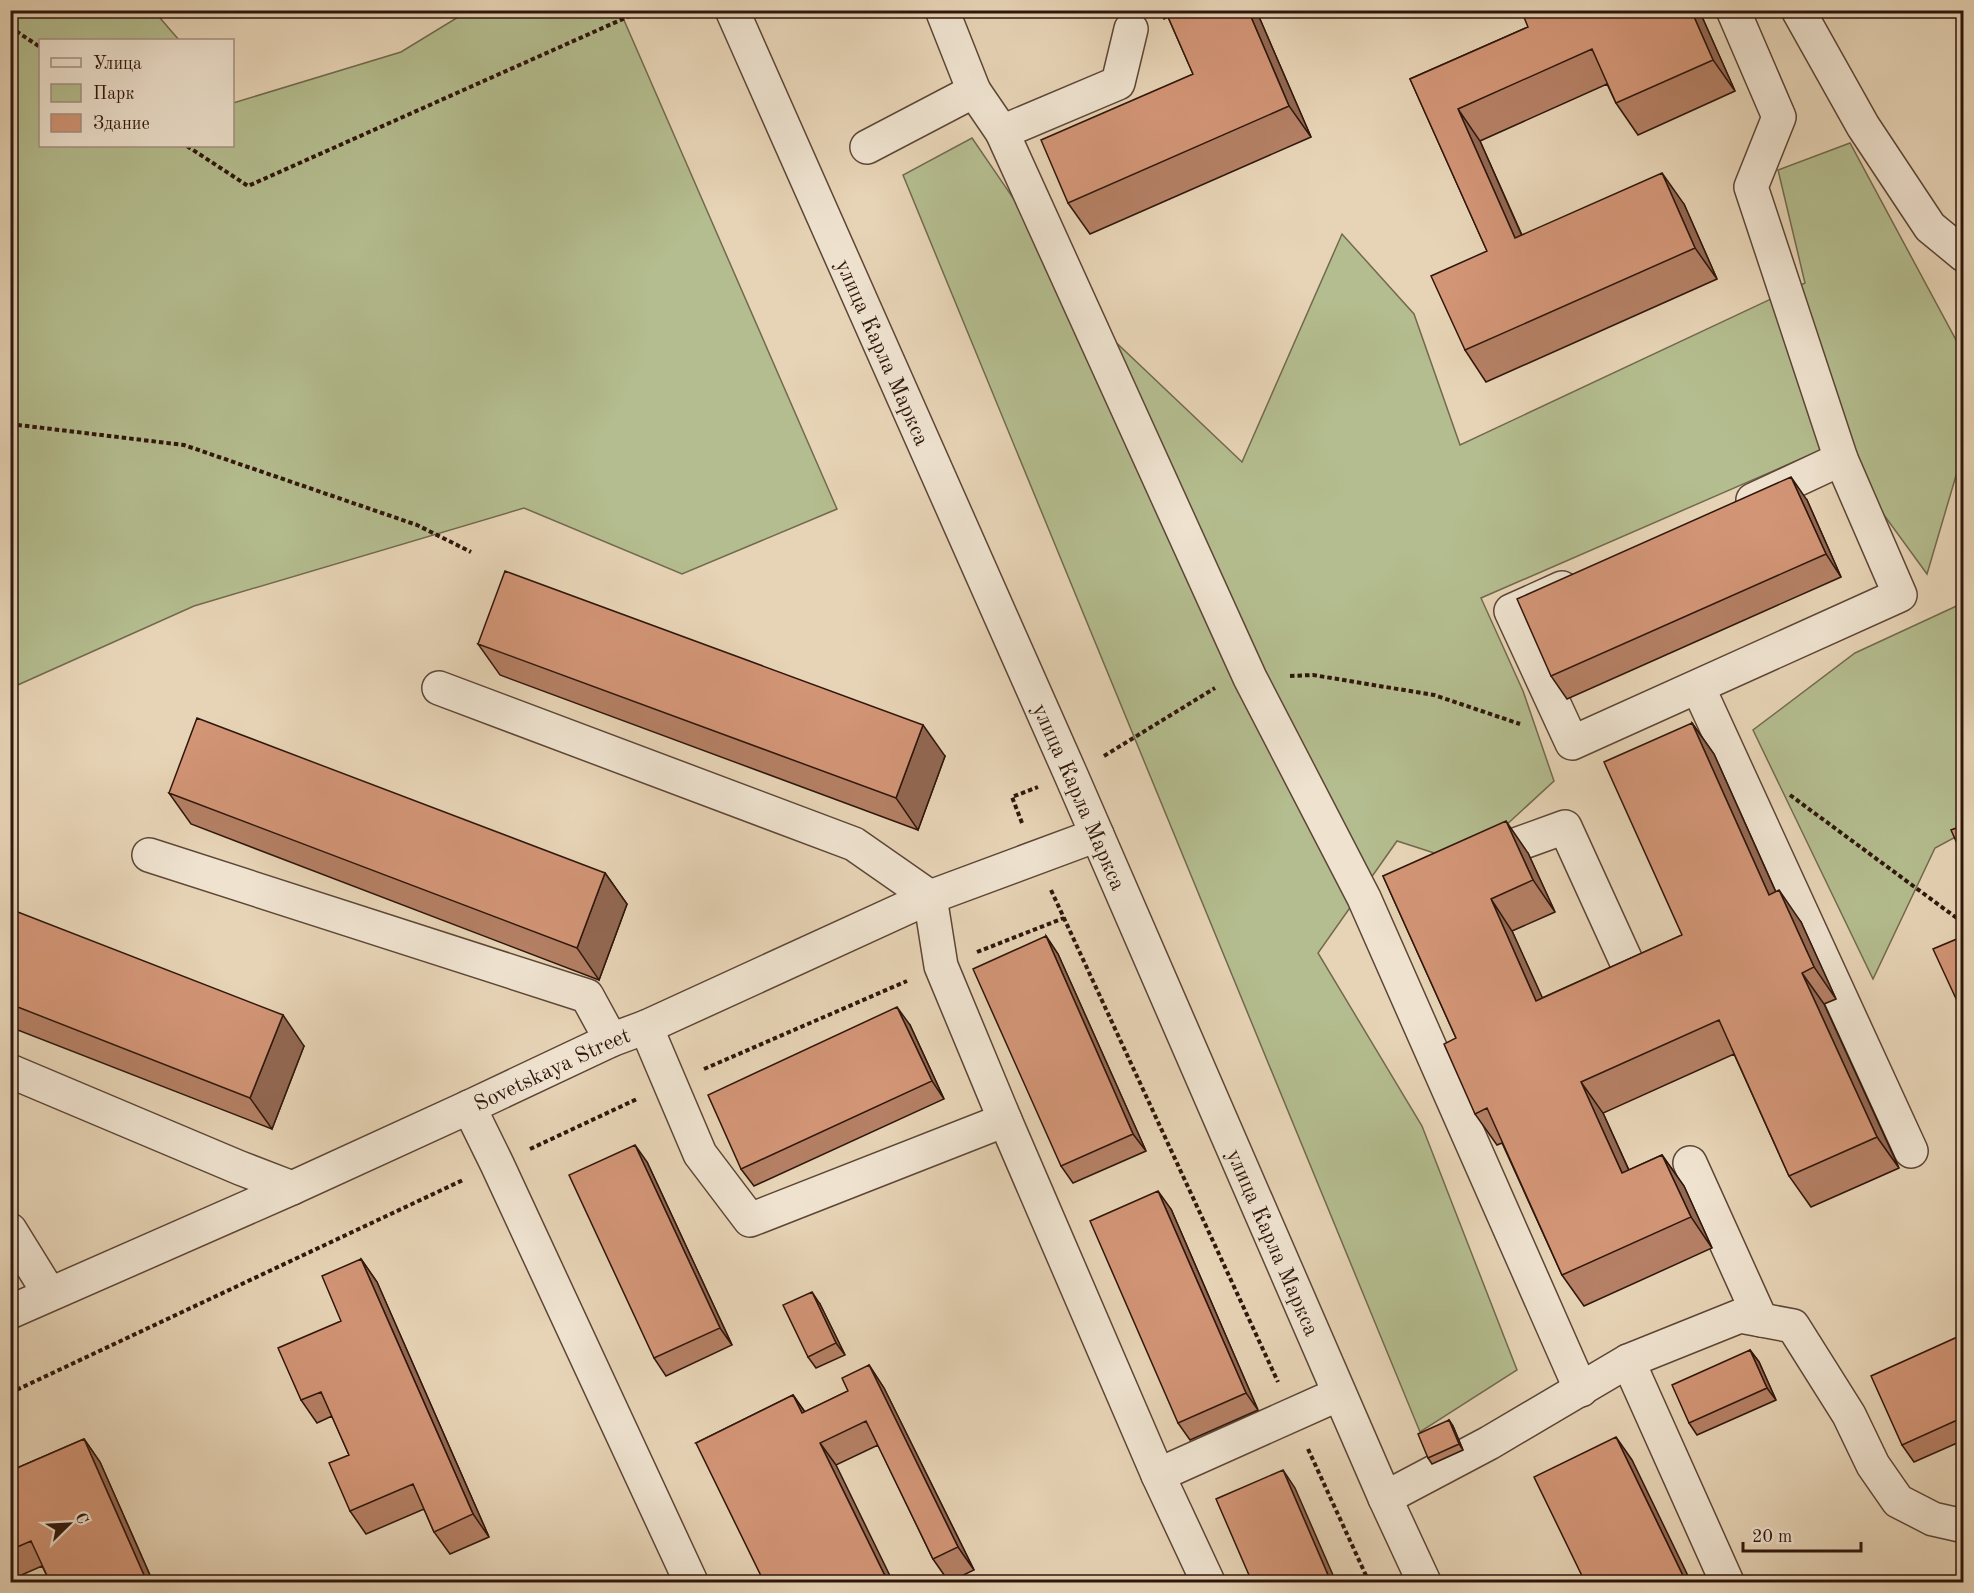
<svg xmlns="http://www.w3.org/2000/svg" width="1974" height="1593" font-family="'Old Standard TT',serif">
  <rect width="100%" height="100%" fill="#e7d4b6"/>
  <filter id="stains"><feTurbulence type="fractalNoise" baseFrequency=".00333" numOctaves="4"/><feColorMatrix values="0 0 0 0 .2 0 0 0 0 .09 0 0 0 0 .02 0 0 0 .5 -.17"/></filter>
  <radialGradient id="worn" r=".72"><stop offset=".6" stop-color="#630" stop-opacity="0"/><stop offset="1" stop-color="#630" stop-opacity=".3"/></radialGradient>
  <path fill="#b4bd8f" stroke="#726a4e" stroke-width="1.5" d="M10,11H154L179,40H40V146H232L233,103L401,52L468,11H620L837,509L682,574L524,508L194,606L11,688Z
    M972,138L1104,331L1242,462L1342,234L1414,314L1460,445L1805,283L1778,170L1850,143L1963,353V452L1927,574L1833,445L1481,598L1523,691L1554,781L1465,863L1397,841L1318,953L1422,1126L1517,1370L1420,1432L903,175Z
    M1963,603V833L1935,848L1873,979L1753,730L1855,653Z"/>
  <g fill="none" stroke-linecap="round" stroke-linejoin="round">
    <g stroke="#5d4636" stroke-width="36">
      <g id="minor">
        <path id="s1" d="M732,10L1071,775L1385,1498L1424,1582"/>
        <path d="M942,10L974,91L1002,132L1250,678L1364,898L1581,1390"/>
        <path d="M1798,10L1863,126L1930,227L1964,255"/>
        <path d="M1002,132L1118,83L1131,29"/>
        <path d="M867,147L974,91"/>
        <path d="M1753,500L1841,459"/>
        <path d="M1562,588L1511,611L1572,743L1900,595L1841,459L1751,187L1779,117L1733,10"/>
        <path d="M1698,687L1911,1151"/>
        <path d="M439,688L854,844L930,897L941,966L1005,1120L1158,1475L1208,1582"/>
        <path d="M149,855L587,996L611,1040"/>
        <path d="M1479,858L1565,827L1633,976"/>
        <path d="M646,1027L700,1154L750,1220L1005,1120"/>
        <path d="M10,1071L240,1168L292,1188"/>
        <path d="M469,1107L497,1164L691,1582"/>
        <path d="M1690,1163L1761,1320"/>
        <path d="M10,1230L49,1293"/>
        <path id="s2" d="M10,1312L292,1188L469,1107L611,1040L646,1027L930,897L1097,835"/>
        <path d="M1628,1361L1727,1582"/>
        <path d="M1158,1475L1339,1394"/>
        <path d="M1385,1498L1489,1443L1628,1361L1740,1316L1793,1326L1849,1415L1873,1465L1898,1501L1933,1519L1964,1526"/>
      </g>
    </g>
    <path stroke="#2f160c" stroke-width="4" stroke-dasharray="4.5 3" stroke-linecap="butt" d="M10,27L40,47
      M187,146L248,186L643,10
      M10,424L184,445L417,525L471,552
      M1290,676L1313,675L1434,695L1520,724
      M1104,756L1215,688
      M1790,795L1958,919
      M1022,823L1012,797L1038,787
      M1051,890L1278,1382
      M977,952L1064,918
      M704,1069L907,981
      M530,1149L637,1099
      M10,1393L463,1180
      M1308,1449L1369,1582"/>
    <use href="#minor" stroke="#efe3d0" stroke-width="33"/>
  </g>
  <path fill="#b58065" stroke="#2f160c" stroke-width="1.5" d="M1158,10H1256L1311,137L1090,234L1068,203L1193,74L1168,17L1164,19Z
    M1699,10L1735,91L1638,135L1616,103L1607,84L1480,141L1522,235L1684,204L1717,279L1486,382L1465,350L1487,251L1410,79L1528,27Z
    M1807,500L1841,577L1567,699L1551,676Z
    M478,644L945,756L918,830L500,675Z
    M1692,723L1714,754L1776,892L1801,922L1836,999L1824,1004L1899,1168L1811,1207L1789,1176L1734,1054L1603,1113L1629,1170L1662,1155L1684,1186L1712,1248L1584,1306L1562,1275L1502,1143L1497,1145L1475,1114L1456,1038L1383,876L1528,853L1555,912L1512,931L1542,998L1682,935Z
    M169,793L605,873L627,904L599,980L191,824Z
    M10,909L304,1046L272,1129L10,1027Z
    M1046,936L1058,954L1146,1151L1073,1183L1061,1166Z
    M910,1025L944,1099L754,1186L741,1169Z
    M647,1162L732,1345L666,1376L654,1358Z
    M1171,1209L1258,1410L1190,1440L1178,1423Z
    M361,1259L377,1282L489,1537L450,1554L434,1532L424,1509L366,1534L350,1511L349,1455L332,1416L317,1423L301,1400L341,1321Z
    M820,1304L845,1355L816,1368L808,1357Z
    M1964,1334V1440L1914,1462L1902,1445Z
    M1750,1350L1759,1362L1776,1400L1697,1435L1689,1423Z
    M869,1365L884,1388L974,1570L949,1582L933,1559L878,1445L836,1465L696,1443L793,1395L805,1412L848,1391Z
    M1449,1420L1453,1426L1463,1450L1432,1464L1428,1458Z
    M84,1439L100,1462L153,1582H50L42,1566L10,1580V1471Z"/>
  <path fill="#936853" stroke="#2f160c" stroke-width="1.5" d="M1248,10H1256L1311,137L1289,106Z
    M1691,10H1699L1735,91L1713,60Z
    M1458,109L1480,141L1537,270L1515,238Z
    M1662,173L1684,204L1717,279L1695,248Z
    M1791,477L1807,500L1841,577L1826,554Z
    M1692,723L1714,754L1791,926L1769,895Z
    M923,725L945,756L918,830L896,798Z
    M1506,821L1528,853L1555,912L1533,880Z
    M605,873L627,904L599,980L577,948Z
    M1779,890L1801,922L1836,999L1814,967Z
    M1491,899L1512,931L1558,1032L1536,1001Z
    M1046,936L1058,954L1146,1151L1133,1134Z
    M1802,973L1824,1004L1899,1168L1877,1137Z
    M897,1007L910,1025L944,1099L932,1081Z
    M283,1015L304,1046L272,1129L250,1098Z
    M1581,1082L1603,1113L1644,1204L1622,1173Z
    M635,1145L647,1162L732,1345L720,1328Z
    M1662,1155L1684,1186L1712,1248L1691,1217Z
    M1158,1191L1171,1209L1258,1410L1246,1393Z
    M361,1259L377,1282L489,1537L473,1514Z
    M812,1292L820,1304L845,1355L836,1343Z
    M1750,1350L1759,1362L1776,1400L1767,1388Z
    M869,1365L884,1388L974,1570L958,1547Z
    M793,1395L809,1418L802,1413Z
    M1449,1420L1453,1426L1463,1450L1459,1444Z
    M1616,1437L1632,1460L1691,1582H1686Z
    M84,1439L100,1462L153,1582H147Z
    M820,1443L836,1465L893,1582H888Z
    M1283,1470L1295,1488L1336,1582H1331Z"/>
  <path fill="#d29576" stroke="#2f160c" stroke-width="1.5" d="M1165,10H1248L1289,106L1068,203L1041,140L1193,74Z
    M1521,10H1691L1713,60L1616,103L1592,49L1458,109L1515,238L1662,173L1695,248L1465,350L1431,276L1487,251L1410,79L1528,27Z
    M1791,477L1826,554L1551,676L1517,599Z
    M505,571L923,725L896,798L478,644Z
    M197,718L605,873L577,948L169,793Z
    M1692,723L1769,895L1779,890L1814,967L1802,973L1877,1137L1789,1176L1719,1020L1581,1082L1622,1173L1662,1155L1691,1217L1562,1275L1487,1108L1475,1114L1444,1044L1456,1038L1383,876L1506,821L1533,880L1491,899L1536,1001L1682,935L1604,762Z
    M1964,825V859L1951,830Z
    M10,909L283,1015L250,1098L10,1004Z
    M1046,936L1133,1134L1061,1166L973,969Z
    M1964,936V1016L1933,949Z
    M897,1007L932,1081L741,1169L708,1095Z
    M635,1145L720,1328L654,1358L569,1175Z
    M1158,1191L1246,1393L1178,1423L1090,1221Z
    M361,1259L473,1514L434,1532L413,1484L350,1511L329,1463L349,1455L321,1392L301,1400L278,1348L341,1321L322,1276Z
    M812,1292L836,1343L808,1357L783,1305Z
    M1964,1334V1417L1902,1445L1871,1376Z
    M1750,1350L1767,1388L1689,1423L1672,1385Z
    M869,1365L958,1547L933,1559L866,1421L820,1443L888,1582H764L696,1443L793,1395L802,1413L848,1391L842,1378Z
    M1449,1420L1459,1444L1428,1458L1418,1434Z
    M1616,1437L1686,1582H1585L1534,1477Z
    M84,1439L147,1582H50L31,1541L10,1550V1471Z
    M1283,1470L1331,1582H1252L1216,1499Z"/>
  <g text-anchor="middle" stroke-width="4.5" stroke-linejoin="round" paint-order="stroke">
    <g font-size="22" fill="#2f160c" stroke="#efe3d0">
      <text dy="8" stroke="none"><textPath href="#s1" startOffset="374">улица Карла Маркса</textPath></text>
      <text dy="8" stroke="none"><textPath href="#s1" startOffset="860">улица Карла Маркса</textPath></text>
      <text dy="8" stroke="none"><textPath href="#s2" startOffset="594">Sovetskaya Street</textPath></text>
      <text dy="8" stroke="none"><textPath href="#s1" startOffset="1346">улица Карла Маркса</textPath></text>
    </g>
  </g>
  <rect width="1974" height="1593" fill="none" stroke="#e7d4b6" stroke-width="36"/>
  <rect x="12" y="12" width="1950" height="1569" fill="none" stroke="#2f160c" stroke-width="3"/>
  <rect x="18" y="18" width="1938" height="1557" fill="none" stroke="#2f160c" stroke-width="1.5"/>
  <rect x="39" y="39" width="195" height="108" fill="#efe3d0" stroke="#a29182" stroke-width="1.5"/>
  <rect x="51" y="58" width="30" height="9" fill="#efe3d0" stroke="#a29182" stroke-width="1.5"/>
  <text x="93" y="69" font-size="18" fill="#2f160c">Улица</text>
  <rect x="51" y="84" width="30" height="18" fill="#b4bd8f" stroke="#a29182" stroke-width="1.5"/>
  <text x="93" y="99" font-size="18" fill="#2f160c">Парк</text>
  <rect x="51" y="114" width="30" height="18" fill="#d29576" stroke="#a29182" stroke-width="1.5"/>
  <text x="93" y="129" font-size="18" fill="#2f160c">Здание</text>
  <g transform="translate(69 1524) rotate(66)" stroke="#efe3d0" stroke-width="4.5" paint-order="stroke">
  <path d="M0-4.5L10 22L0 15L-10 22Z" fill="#2f160c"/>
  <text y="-9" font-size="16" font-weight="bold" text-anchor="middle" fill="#2f160c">С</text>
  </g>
  <path d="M1743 1542v9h118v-9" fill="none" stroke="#2f160c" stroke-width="3"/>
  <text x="1752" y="1542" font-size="18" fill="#2f160c" stroke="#efe3d0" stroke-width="4.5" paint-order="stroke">20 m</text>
  <rect width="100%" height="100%" filter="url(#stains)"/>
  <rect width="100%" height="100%" fill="url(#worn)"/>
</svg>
